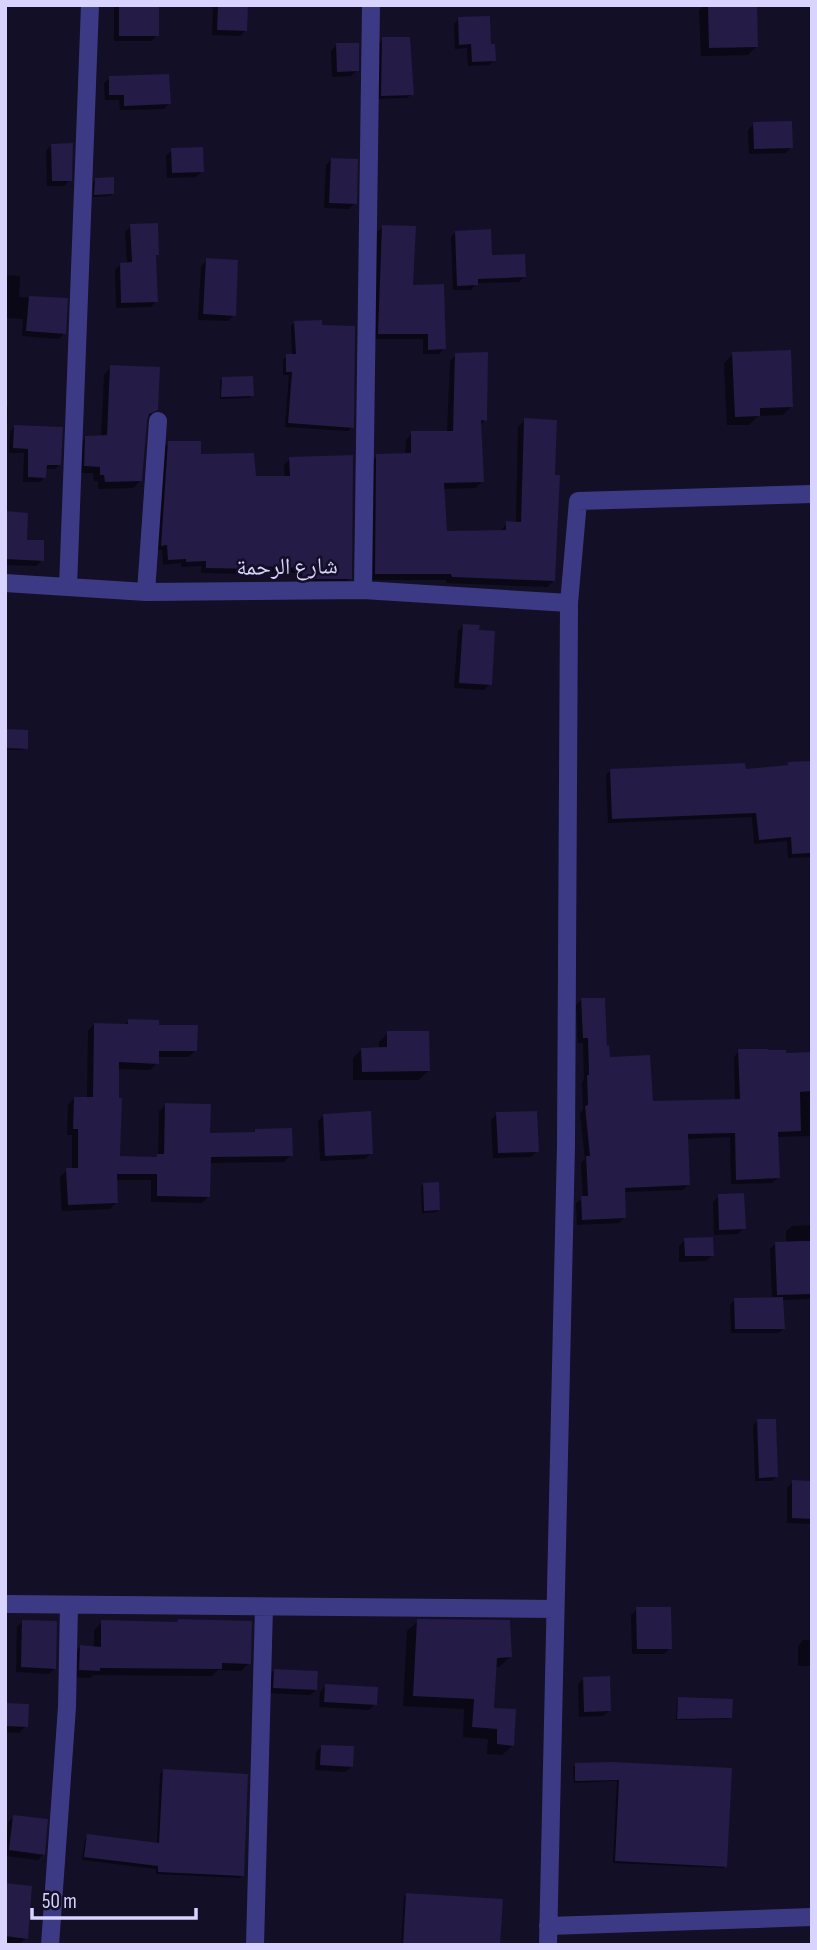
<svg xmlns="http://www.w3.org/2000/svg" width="817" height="1950" font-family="'Sofia Sans Condensed','Noto Naskh Arabic',sans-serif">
  <rect width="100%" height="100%" fill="#130f26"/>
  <path fill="#0007" d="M114,5H157V35L152,41H114Z
    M213,5H247L246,30L240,36L212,35Z
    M704,5H755L757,46L748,55L701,56L699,10Z
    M5,7L7,30L5,32Z
    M459,19L489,46L494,60L489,65L468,66L467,48L455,49L454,24Z
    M383,39L412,94L407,98L378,99V44Z
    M336,45L357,70L351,76L332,77L331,51Z
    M110,78L169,104L164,109L120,110L119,100H105L104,83Z
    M754,124L791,147L786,153L749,154L748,130Z
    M51,146L70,180L64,186H47L46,151Z
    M172,150L202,171L196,177L167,178L166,156Z
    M332,159L355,203L349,209L324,208L326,165Z
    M96,179L113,194L110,196L93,197V182Z
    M131,226L157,254L155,257L156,301L151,307L116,308L115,270L121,264H127L125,232Z
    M383,227L411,287L444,348L439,354H423V339H373L377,232Z
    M456,232L490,257L524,277L519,282L476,283L471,290H453L451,237Z
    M207,260L234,315L228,321L198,320L201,266Z
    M5,275L20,276L19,297L66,300L64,333L59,339L22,336L23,319L5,318Z
    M295,322L352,427L348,431L285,427L289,375H283V360L287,356H292L291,326Z
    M733,354L792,406L783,415L758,416L749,425H727L724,363Z
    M456,355L485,420L480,425L482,482L475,488L443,489L446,533L500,532L507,523H516L518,427L525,420L554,581L547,587L446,583V580H369L370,463L377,456L405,455L406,440L412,433H447L450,361Z
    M111,367L157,409L146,418L141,480L133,488L98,489V481H94L93,473H77L79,445L86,437H101L104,375Z
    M223,378L252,395L249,398L220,399V381Z
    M5,407H8L7,430L5,432Z
    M14,427L60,464L55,469H45V477L40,482H23L24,453H9L10,432Z
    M169,443L254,478H285L284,465L290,459L350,578L344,584H297L298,573L252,571L249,574L201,573V566L181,567V563L163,565L162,550H156L163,448Z
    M5,513L25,541L42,560L36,566L5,565Z
    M464,625L490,684L484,690L454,688L458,631Z
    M5,731L26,748L23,750H5Z
    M812,763V857L788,858L787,841L754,844L752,817L608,823L606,775L611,770L744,771L786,767L789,764Z
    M581,1000L605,1047L608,1059L651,1103L735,1101L734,1057L739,1051L785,1055L812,1054V1136L777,1137L778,1178L772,1183L731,1184L730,1137L687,1139L688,1185L683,1190L623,1192L625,1217L619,1223L577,1225L576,1203L583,1198L581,1163L585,1159L580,1113L583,1110L582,1082L584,1080L583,1043H578L576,1005Z
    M129,1021L158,1026L195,1051L188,1057H157V1063L150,1070L118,1069V1158L156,1159L158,1156L159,1111L166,1105L209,1135L252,1134L255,1130L291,1155L284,1162L209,1163L208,1197L202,1203L151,1202V1180H116L117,1202L110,1209L62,1211L60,1177L67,1170H72V1135H67L68,1105L74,1098L87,1099L88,1031L94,1024L124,1025Z
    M388,1033L428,1071L419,1080H353V1058L362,1049H379V1042Z
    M497,1114L537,1151L531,1157L493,1158L491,1120Z
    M324,1115L371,1153L365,1159L320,1161L318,1121Z
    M423,1184L439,1210L436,1212L422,1213L421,1187Z
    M719,1196L744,1228L738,1234L714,1235L713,1202Z
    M812,1225V1296L809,1299L782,1300L783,1329L778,1333H731L730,1305L734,1300L772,1299L770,1249L776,1243H786V1231L792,1226Z
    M685,1240L712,1255L706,1261L679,1262V1246Z
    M758,1421L777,1476L772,1481H755L753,1425Z
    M793,1482H812V1524L787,1523V1488Z
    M637,1609L670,1648L664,1654H632L631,1615Z
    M23,1621L55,1668L49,1674L16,1672L17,1627Z
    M418,1621L510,1657L499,1667H495L493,1709L513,1745L502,1755L487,1754L488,1739L463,1737L464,1709L403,1706L407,1631Z
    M102,1622L249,1663L241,1671L218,1670L212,1676L93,1675L90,1678L72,1677V1655L80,1647L94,1648V1630Z
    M803,1640H812V1666H798V1646Z
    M274,1670L316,1690L310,1695L268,1693L269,1676Z
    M584,1678L609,1711L603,1716L579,1717L578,1684Z
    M325,1686L375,1704L369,1710L319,1707L320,1692Z
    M679,1698L730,1717L728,1719L676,1720L677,1701Z
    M5,1705L26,1726L19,1733L5,1732Z
    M322,1746L351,1767L345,1772L315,1770L316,1752Z
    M576,1765L730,1770L726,1866L723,1868L613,1863L617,1781L574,1783L573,1767Z
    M163,1771L242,1875L240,1878L156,1874V1869L82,1860L85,1839L88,1836L157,1844L160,1774Z
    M14,1817L43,1854L38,1860L5,1856L8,1822Z
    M5,1885L26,1938L20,1944L5,1942Z
    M406,1895L499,1945H401L404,1897Z"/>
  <path fill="#241b47" d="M119,5H159V36H119Z
    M218,5H248L247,31L217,30Z
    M708,5H757L758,47L709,48Z
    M490,16L491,44H495L496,61L472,62L471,44L459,45L458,17Z
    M382,37H410L414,95L381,96Z
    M336,43H359V71L337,72Z
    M169,74L171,104L124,106V95H109V76Z
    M792,121L793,148L754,149L753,122Z
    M73,143L72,181H52L51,144Z
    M203,147L204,172L172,173L171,148Z
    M331,158L358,159L357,204L329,203Z
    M114,177V194L94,195L95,178Z
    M158,223L159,255H156L158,302L121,303L120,263L132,262L130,224Z
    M382,225L416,226L413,285L444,284L446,349L428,350V334H378Z
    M491,229L492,255L525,254L526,277L478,279V285L457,286L455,231Z
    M206,258L238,260L236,316L203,314Z
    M29,296L68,298L66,334L26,331Z
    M322,320V325L355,326L354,428L288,423L292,372H286V354H296L294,321Z
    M791,350L793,407L760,408V416L735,417L732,352Z
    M488,352L487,421L481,420L484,482L444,483L447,531L506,530V521L521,522L524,418L557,420L555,475H560L555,581L452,577L451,574H375L376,454L411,453V431H453L455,353Z
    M110,365L160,367L158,410L149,414L147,420L142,481L105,482L104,475H100V467L84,466L85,436L107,435Z
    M253,376L254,396L221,397L222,377Z
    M14,425L63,427L61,465H47L46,478L28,477V449L13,448Z
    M168,441H201V454L254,453L256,476H290L289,457L353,455L352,579H302L303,568L256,566V569L206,568V561L186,562V559L168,560L167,545L161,546Z
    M5,511L28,513L27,540H44V561L5,559Z
    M463,624L480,625L479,630L495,631L492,685L459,683Z
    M5,729L28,730V749L5,748Z
    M812,761V853L792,854L791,837L759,840L756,813L612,819L610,769L745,763L746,769L788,765V762Z
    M581,998H605L607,1046L609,1045L610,1057L650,1055L653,1101L740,1099L738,1049H768V1050H786V1053L812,1052V1091L800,1092L801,1131L778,1132L780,1178L736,1180L735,1133L688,1134L690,1185L625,1188L626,1218L582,1220L581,1196H588L586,1156H590L585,1106L588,1105L587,1075H589L588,1038H583Z
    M128,1019L159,1020V1025H198L197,1051H159V1064L119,1062V1098H122L120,1156L157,1157V1154H164L165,1103L211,1104L210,1133L255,1132V1129L292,1128L293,1156L211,1157L210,1197L157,1196V1174H117L118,1203L68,1205L66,1168H78V1129H73L74,1097H93L94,1023L128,1024Z
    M387,1031H429L430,1071L362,1072L361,1048L387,1047Z
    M371,1111L373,1154L325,1156L323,1114Z
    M537,1111L539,1152L498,1153L496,1112Z
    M439,1182L440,1210L424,1211L423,1183Z
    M744,1193L746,1229L719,1230L718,1194Z
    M713,1237L714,1256H685L684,1238Z
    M800,1241H812V1294L777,1295L775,1242Z
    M783,1297L785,1329H735L734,1298Z
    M757,1419H776L778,1477L759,1478Z
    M792,1480L812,1481V1519L792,1518Z
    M636,1607H671L672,1649H637Z
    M178,1619L252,1621L251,1664L222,1663V1669L100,1668V1671L79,1670L80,1645L101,1647V1620L177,1622Z
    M417,1619L510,1620L512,1657L497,1658L494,1708L516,1709L514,1746L497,1744V1729L472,1727L474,1699L413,1696Z
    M22,1620L57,1621L56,1669L21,1667Z
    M274,1669L318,1671L317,1690L273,1688Z
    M610,1676L611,1711L584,1712L583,1677Z
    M325,1684L378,1687L377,1705L324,1702Z
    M678,1697L733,1699L732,1718L677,1719Z
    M5,1703L29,1704L28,1727L5,1726Z
    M321,1745L354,1746L353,1767L320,1765Z
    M612,1762L732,1768L727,1867L615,1861L619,1780L575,1781V1763Z
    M163,1769L248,1774L244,1876L158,1872V1866L84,1857L87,1834L159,1843Z
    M13,1815L48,1819L45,1855L9,1850Z
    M5,1883L32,1886L28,1939L5,1936Z
    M406,1893L503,1899L500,1945H403Z"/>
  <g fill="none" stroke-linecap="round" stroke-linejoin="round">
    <path stroke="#3d3a85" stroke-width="18" d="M5,583L146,592L363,590L569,603
      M68,587L90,5
      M363,590L371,5
      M146,592L158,421
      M5,1604L555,1609
      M548,1926L812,1917
      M50,1945L67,1707L69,1605
      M255,1945L264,1607
      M548,1945L566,1145L569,603L578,501L812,494"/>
  </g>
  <g text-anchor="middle" stroke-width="5" stroke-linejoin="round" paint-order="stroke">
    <g font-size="23" fill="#d9d4ff" stroke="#130f26">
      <text transform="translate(287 566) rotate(-1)" y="8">شارع الرحمة</text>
    </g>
  </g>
  <rect width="817" height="1950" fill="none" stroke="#d9d4ff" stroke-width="14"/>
  <path d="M32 1908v10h164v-10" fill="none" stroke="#d9d4ff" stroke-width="3.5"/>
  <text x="42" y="1908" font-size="21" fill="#d9d4ff" stroke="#130f26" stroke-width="5" paint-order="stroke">50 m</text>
</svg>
